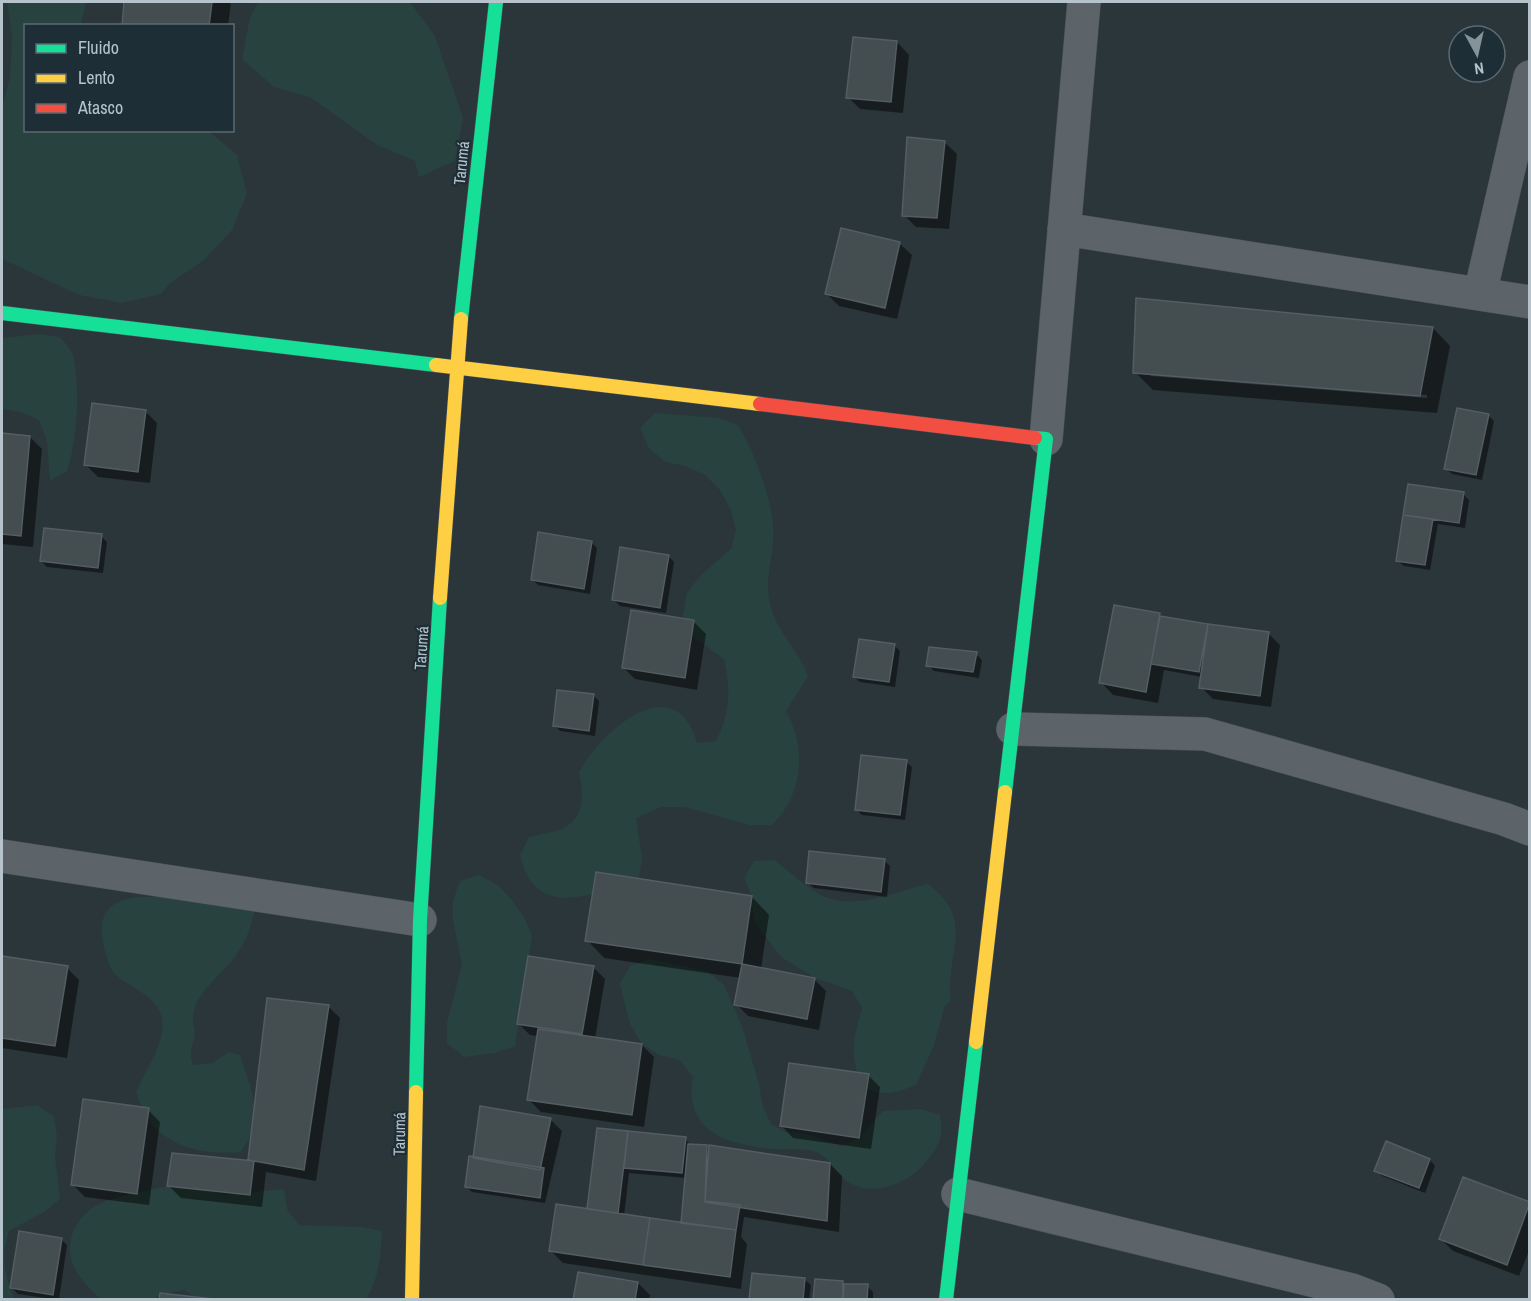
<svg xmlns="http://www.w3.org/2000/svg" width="1531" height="1301" font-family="'Archivo Narrow',sans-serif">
  <rect width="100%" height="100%" fill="#2b363b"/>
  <path fill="#28423f" d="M7,2H86L81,25L26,26V130L209,131L237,155L247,194L232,230L204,260L169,284L161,294L122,303L79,295L2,259V108L10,77L12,37Z
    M258,2H410L435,36L463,118L455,161L419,177L415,161L377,145L310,97L274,87L242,59L250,17Z
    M41,334L60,337C64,342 71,349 73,356C81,386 77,441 67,471L50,481L47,442L39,420L20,412L2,409V338Z
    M655,413L719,418L738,425C756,455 777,509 773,544C771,565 765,581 770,603C775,631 799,649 808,676L786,711C807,748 803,795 772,825H749L685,807H661L636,818L642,858L639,879C593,894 535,922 520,855L529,837C540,834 558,832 567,826C586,814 583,791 579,772C600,732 675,665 697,743L716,741C730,714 731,689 724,659L689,634L683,615L687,593L701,575L731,549L736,530L731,510L720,490L705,475L686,466L665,462L649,448L640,428Z
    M774,860C789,871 805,887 823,896C855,911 896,891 928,884C978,922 944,953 951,1001L945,1006L933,1048L916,1085C893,1094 884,1097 862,1086C849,1053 853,1041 862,1008L852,991L815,978L781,957L756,924L751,903L752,896L744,878L754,861Z
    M479,875L498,885L512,900L524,917L532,936L515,1046L495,1053L464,1057L447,1043V1023L462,964L453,920V901L460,881Z
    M138,897H179L255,909C251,929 244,947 230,963C216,979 197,993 193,1015C192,1021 195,1028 195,1034C193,1048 188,1049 193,1065L212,1063L229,1052L240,1055C251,1091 267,1118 240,1152C192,1156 150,1142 136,1092C145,1070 169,1039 161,1015C154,993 128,988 114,973C109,967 106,955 104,947C97,915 107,901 138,897Z
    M650,959L707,971L724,985L742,1026L759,1084L762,1104L771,1124L785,1132L804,1133L841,1146L859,1138L883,1111L921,1109L940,1115C944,1138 939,1147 924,1164C905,1186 867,1200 842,1177C834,1169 828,1156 816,1152C804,1148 787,1150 774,1149C728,1145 683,1133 693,1077L680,1060L660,1055L642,1044L630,1024L620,984L630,966Z
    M37,1105L54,1116L57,1136L55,1157L60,1199L44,1212L9,1231C0,1260 5,1272 14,1299L2,1300V1109Z
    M187,1184L224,1195L284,1189L287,1209L299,1225L362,1227L382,1231C381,1253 379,1280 366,1299H199L184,1290L162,1294L154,1299H101C78,1279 59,1255 77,1224C83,1215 91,1207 101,1203C128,1192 159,1188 187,1184Z"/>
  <path fill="#0007" fill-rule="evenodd" d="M126,2H231L228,26H123Z
    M897,42L909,55L903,113L860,109L848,97Z
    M193,130H216L215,133Z
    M944,142L957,154L949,229L916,227L904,215Z
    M899,243L912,255L897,319L839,306L827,294Z
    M1433,328L1450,346L1437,413L1153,390L1135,372ZM1151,373L1427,395V398L1151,376Z
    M145,411L157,423L150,483L98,477L86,465Z
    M1488,415L1494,421L1482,480L1452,474L1446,468Z
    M2,434L30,437L42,449L33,547L2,544Z
    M1409,486L1463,494L1469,500L1465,528L1438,524L1430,570L1404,566L1398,561Z
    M101,536L107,542L103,573L47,567L41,561Z
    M591,542L597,548L590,594L538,585L532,579Z
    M668,556L674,562L666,613L620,606L614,600Z
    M1115,607L1160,615L1163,618L1268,633L1280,645L1271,707L1213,699L1201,687L1202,677L1164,670L1158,703L1113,695L1101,682Z
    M694,622L706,634L697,690L635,679L623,667Z
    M894,645L900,651L895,687L860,682L854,677Z
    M976,654L982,660L979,678L934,671L928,665Z
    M593,695L599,701L595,736L560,731L554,725Z
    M906,762L912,767L905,820L862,815L856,809Z
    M884,860L890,866L887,897L814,888L808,883Z
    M752,897L769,915L761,969L814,979L826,991L819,1030L748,1016L736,1004L741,978L604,958L587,940Z
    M2,957L67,968L79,980L67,1058L2,1048Z
    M593,967L605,979L595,1039L642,1045L654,1057L644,1127L541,1112L529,1100L538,1036L530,1035L518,1023Z
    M268,999L328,1006L340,1018L316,1181L266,1172L262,1207L181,1198L169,1186L250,1162Z
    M868,1075L880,1087L871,1149L793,1138L781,1125Z
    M148,1110L160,1122L149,1205L85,1197L73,1185Z
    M550,1119L562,1131L545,1203L472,1192L466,1186Z
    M598,1129L685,1138L691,1146L707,1147L710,1150L830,1164L842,1176L839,1232L744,1217L741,1237L747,1244L741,1289L563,1263L551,1251L588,1210ZM629,1173L686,1178L682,1224L624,1216Z
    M1387,1143L1430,1160L1435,1166L1425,1193L1382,1176L1376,1171Z
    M1464,1179L1530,1204V1248L1519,1276L1453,1251L1441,1239Z
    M61,1239L67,1245L59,1300L18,1294L12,1288Z
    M805,1280L811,1285L809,1300H751Z
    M638,1283L650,1295L649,1300H575Z
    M843,1283L846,1286H867L873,1292V1300H815Z"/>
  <path fill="#444d50" stroke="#535d62" stroke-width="1.5" d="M124,2H212L209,26H122Z
    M853,37L897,41L891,102L846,98Z
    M907,137L945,141L937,218L902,216Z
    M841,228L900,242L885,308L825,294Z
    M1136,298L1433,327L1420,396L1133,373Z
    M92,403L146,410L138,472L84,465Z
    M1457,408L1489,414L1476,475L1444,469Z
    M2,433L30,436L21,536L2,534Z
    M1408,484L1464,492L1459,523L1403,515Z
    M1403,515L1433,519L1425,565L1396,561Z
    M44,528L102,534L98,568L40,561Z
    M538,532L592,541L584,589L531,580Z
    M620,547L669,555L660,608L612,600Z
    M1114,605L1160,613L1146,692L1099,683Z
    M631,610L694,620L685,678L622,668Z
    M1160,616L1208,624L1199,672L1151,664Z
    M1208,624L1269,632L1260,696L1199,688Z
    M859,639L895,644L889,682L853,677Z
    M929,647L977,652L973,672L926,666Z
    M557,690L594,694L589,731L553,726Z
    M861,755L907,760L900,815L855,810Z
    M809,851L885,859L881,892L806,883Z
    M596,872L752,896L742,964L585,941Z
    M2,956L68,966L55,1046L2,1038Z
    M528,956L594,966L582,1034L517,1024Z
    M742,964L815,978L807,1019L734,1005Z
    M267,998L329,1005L304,1170L248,1160Z
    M538,1029L642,1044L632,1115L527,1100Z
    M789,1063L869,1074L859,1138L780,1126Z
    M83,1099L149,1108L137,1194L71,1185Z
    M480,1106L551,1118L540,1170L473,1158Z
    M597,1128L628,1131L618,1213L587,1209Z
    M628,1131L686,1137L682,1173L624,1168Z
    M1386,1141L1430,1159L1419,1188L1374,1171Z
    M688,1144L707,1145L705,1201L740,1205L736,1230L681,1223Z
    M709,1145L830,1163L827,1221L705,1202Z
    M172,1153L254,1161L250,1195L167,1186Z
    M469,1156L544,1168L540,1198L465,1187Z
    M1463,1177L1530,1202L1507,1265L1439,1239Z
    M556,1204L650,1218L643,1265L549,1251Z
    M650,1218L736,1230L730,1277L643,1265Z
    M19,1231L62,1238L53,1295L10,1288Z
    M578,1272L638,1282L635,1300H573Z
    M752,1273L805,1278L803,1300H749Z
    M815,1279L843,1281V1300H813Z
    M844,1284H868L867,1300H843Z
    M160,1293L213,1299V1300H159Z"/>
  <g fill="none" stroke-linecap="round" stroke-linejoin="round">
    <g stroke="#495155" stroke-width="34">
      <path id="street" d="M1064,229L1530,302
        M1480,294L1530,77
        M1046,439L1084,2
        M1013,729L1205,734L1504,819L1530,829
        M2,856L420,920
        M958,1194L1352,1290L1378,1300"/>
    </g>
    <g stroke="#495155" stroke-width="15">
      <path id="fast" d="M2,313L436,365
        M461,319L496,2
        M1005,792L1046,439L1035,438
        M416,1092L420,920L440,598
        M946,1300L976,1042"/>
    </g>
    <g stroke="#495155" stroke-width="15">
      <path id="slow" d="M436,365L760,404
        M440,598L461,319
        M976,1042L1005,792
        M412,1300L416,1092"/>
    </g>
    <g stroke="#495155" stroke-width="15">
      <path id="jam" d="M760,404L1035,438"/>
    </g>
    <use href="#street" stroke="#5c6469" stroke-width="33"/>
    <use href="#fast" stroke="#16e098" stroke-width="14"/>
    <use href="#slow" stroke="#ffcf43" stroke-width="14"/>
    <use href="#jam" stroke="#f24e42" stroke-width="14"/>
  </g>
  <g text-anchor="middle" stroke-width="4.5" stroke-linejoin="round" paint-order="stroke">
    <g font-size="16" fill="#b6c3cb" stroke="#1e2e36">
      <text transform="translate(461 163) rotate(-84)" y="6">Tarumá</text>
      <text transform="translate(421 648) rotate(-86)" y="6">Tarumá</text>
      <text transform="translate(399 1134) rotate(-89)" y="6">Tarumá</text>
    </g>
  </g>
  <rect width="1531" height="1301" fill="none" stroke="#b6c3cb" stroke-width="6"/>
  <rect x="24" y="24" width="210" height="108" fill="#1e2e36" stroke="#5b6a72" stroke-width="1.5"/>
  <rect x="36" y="44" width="30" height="9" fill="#16e098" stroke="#5b6a72" stroke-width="1.5"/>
  <text x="78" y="54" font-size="18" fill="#b6c3cb">Fluido</text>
  <rect x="36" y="74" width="30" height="9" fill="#ffcf43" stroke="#5b6a72" stroke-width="1.5"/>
  <text x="78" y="84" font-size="18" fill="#b6c3cb">Lento</text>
  <rect x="36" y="104" width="30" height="9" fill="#f24e42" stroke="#5b6a72" stroke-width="1.5"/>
  <text x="78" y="114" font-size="18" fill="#b6c3cb">Atasco</text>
  <g transform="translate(1477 54) rotate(172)"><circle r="28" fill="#1e2e36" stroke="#5b6a72" stroke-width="1.5"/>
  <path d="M0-4.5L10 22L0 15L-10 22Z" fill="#859299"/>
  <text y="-9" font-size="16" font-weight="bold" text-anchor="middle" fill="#b6c3cb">N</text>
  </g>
</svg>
